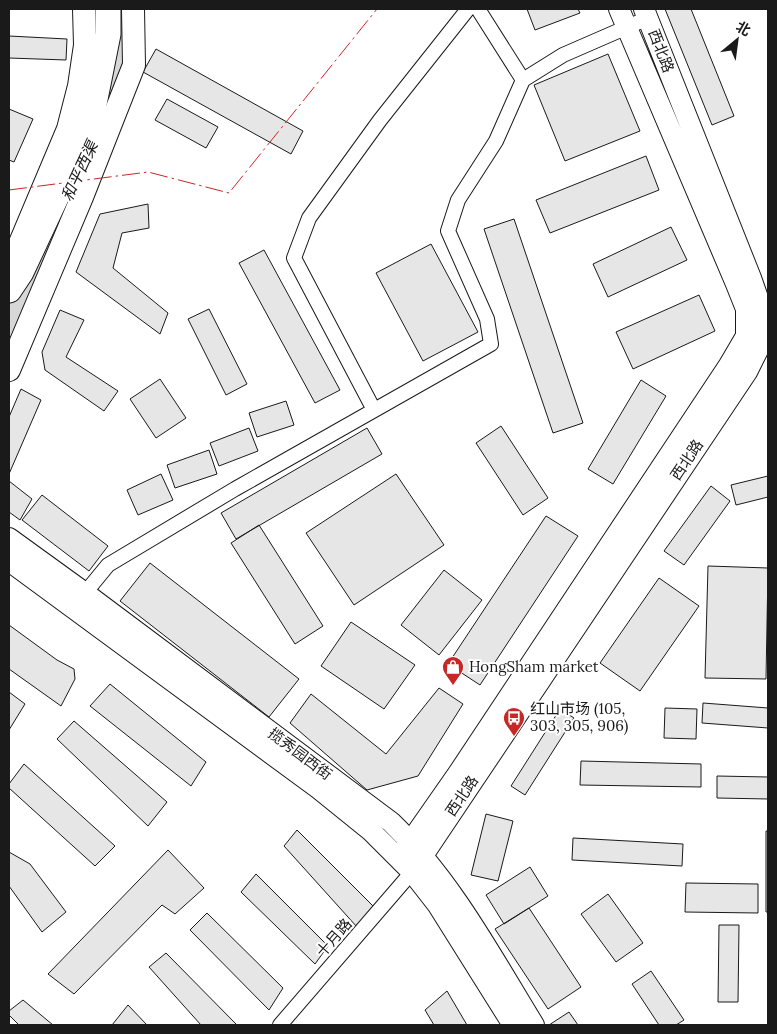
<svg xmlns="http://www.w3.org/2000/svg" width="777" height="1034" font-family="Lora,'Noto Sans SC',serif">
  <rect width="100%" height="100%" fill="#fff"/>
  <g fill="none" stroke-linecap="round" stroke-linejoin="round">
    <path stroke="#d7d7d7" stroke-width="28" d="M96,134L104,117L117,64L116,15
      M9,324L41,255"/>
  </g>
  <path fill="#e6e6e6" stroke="#1a1a1a" d="M527,9H578L580,13L535,30Z
    M665,9H691L734,116L712,125Z
    M9,36L67,39L66,60L9,58Z
    M156,49L303,131L291,154L143,72Z
    M608,54L640,131L565,161L534,85Z
    M167,99L218,127L206,148L155,120Z
    M9,109L33,119L14,162L9,160Z
    M646,156L659,190L550,233L536,200Z
    M148,204L149,228L122,233L113,268L168,313L160,334L76,272L100,214Z
    M514,219L583,423L553,433L484,229Z
    M671,227L687,260L608,297L593,264Z
    M431,244L478,332L423,361L376,273Z
    M264,250L340,390L315,403L239,263Z
    M699,295L715,331L633,369L616,332Z
    M209,309L247,384L226,395L188,319Z
    M60,310L84,320L66,357L118,391L104,411L45,370L42,352Z
    M160,379L186,418L156,438L130,399Z
    M641,380L666,396L613,484L588,469Z
    M21,389L41,400L9,474V417Z
    M286,401L294,425L257,437L249,413Z
    M501,426L548,498L523,515L476,443Z
    M249,428L258,451L219,466L210,443Z
    M367,428L382,454L236,539L221,513Z
    M209,450L217,474L175,488L167,465Z
    M161,474L173,500L138,515L127,490Z
    M396,474L444,545L354,605L306,533Z
    M768,476V497L736,505L731,485Z
    M9,481L32,499L20,520L9,512Z
    M711,486L730,501L684,565L664,551Z
    M42,495L108,546L89,571L22,520Z
    M546,516L578,536L480,685L448,664Z
    M259,525L323,626L295,644L231,543Z
    M150,563L299,679L269,717L120,601Z
    M708,566L768,568L766,679L705,678Z
    M444,570L482,600L439,655L401,625Z
    M659,578L699,606L640,691L600,663Z
    M351,622L415,665L384,709L321,666Z
    M9,625L57,660L74,669L75,679L61,706L9,669Z
    M110,684L206,762L191,786L90,706Z
    M439,688L463,704L418,776L367,790L290,723L311,694L386,754Z
    M9,692L25,704L9,730Z
    M703,703L768,708V728L702,723Z
    M665,708L697,709L696,739L664,738Z
    M560,709L574,718L525,795L511,786Z
    M74,721L167,802L148,826L57,739Z
    M581,761L701,764V787L580,785Z
    M24,764L115,846L95,866L9,788V784Z
    M717,776L768,777V799L717,798Z
    M486,814L513,821L498,881L471,875Z
    M297,830L374,907L357,927L284,846Z
    M766,831H768V912H766Z
    M573,838L683,844L682,866L572,860Z
    M168,850L204,888L175,914L162,905L74,994L48,974Z
    M9,852L30,864L66,912L42,932L9,886Z
    M530,867L548,896L504,924L486,895Z
    M256,874L328,946L315,964L241,892Z
    M686,883L758,884V913L685,912Z
    M608,894L643,943L616,962L581,914Z
    M529,908L581,987L548,1009L495,929Z
    M207,913L283,988L269,1010L190,930Z
    M719,925H739L738,1002H718Z
    M166,953L237,1025H201L149,967Z
    M651,971L684,1020L676,1025H659L632,984Z
    M447,991L467,1025H434L425,1010Z
    M23,1000L53,1025H19L9,1015V1011Z
    M128,1005L147,1025H112Z
    M569,1012L578,1025H549Z"/>
  <g fill="none" stroke-linecap="round" stroke-linejoin="round">
    <g stroke="#1a1a1a" stroke-width="16">
      <path id="street" d="M478,9L523,80
        M374,410L294,258L309,218L380,120L468,9
        M85,593L108,565L235,489L491,344L487,319L448,231L458,200L496,141L523,80L563,55L648,18
        M280,1025L412,872"/>
    </g>
    <g stroke="#1a1a1a" stroke-width="22">
      <path id="secondary" d="M9,538L85,593L391,822C451,880 491,955 534,1025
        M9,561L319,789L371,831L412,872L437,904L513,1025
        M399,858L459,772L729,365L746,336V309L736,284L619,9
        M412,872L747,372L761,344L764,315L751,278L644,9"/>
    </g>
    <g stroke="#1a1a1a" stroke-width="24">
      <path id="primary" d="M9,269L68,129L79,86L85,45L84,9
        M9,370L82,197L134,65L133,9"/>
    </g>
    <g stroke="#1a1a1a" stroke-width="27">
      <path id="highway" d="M9,290L21,272L80,146L91,119L108,34V9"/>
    </g>
    <use href="#street" stroke="#fff" stroke-width="14"/>
    <use href="#secondary" stroke="#fff" stroke-width="20"/>
    <use href="#primary" stroke="#fff" stroke-width="22"/>
    <use href="#highway" stroke="#fff" stroke-width="25"/>
    <path stroke="#c62828" stroke-width="1" stroke-dasharray="18 4 2.5 4" stroke-linecap="butt" d="M9,190L148,172L229,193L377,9"/>
  </g>
  <defs>
    <g id="shop-pin" transform="scale(1.125)"><path d="M0 17L-7.5 6A9.5 9.5 0 1 1 7.5 6Z" fill="#c62828" stroke="#fff"/><path d="M-5-2.5h2.3a2.7 3.5 0 0 1 5.4 0H5L5.5 6h-11ZM-1.5-2.5h3a1.5 2.3 0 0 0-3 0Z" fill="#fff"/></g>
    <g id="bus-pin" transform="scale(1.125)"><path d="M0 17L-7.5 6A9.5 9.5 0 1 1 7.5 6Z" fill="#c62828" stroke="#fff"/><path d="M-5-6H5V4H4V6H2V4H-2V6H-4V4H-5ZM-3.5-4V0h7V-4ZM-3.5 1.2v1.5H-2V1.2ZM2 1.2v1.5H3.5V1.2Z" fill="#fff"/></g>
  </defs>
  <g fill-rule="evenodd">
    <use href="#shop-pin" x="453" y="667"/>
    <use href="#bus-pin" x="514" y="718"/>
  </g>
  <g text-anchor="middle" stroke-width="4" stroke-linejoin="round" paint-order="stroke">
    <g font-size="15" fill="#1a1a1a" stroke="#fff">
      <text transform="translate(661 51) rotate(69)" y="5">西北路</text>
      <text transform="translate(687 460) rotate(-56)" y="5">西北路</text>
      <text transform="translate(300 754) rotate(37)" y="5">揽秀园西街</text>
      <text transform="translate(462 796) rotate(-56)" y="5">西北路</text>
      <text transform="translate(334 938) rotate(-49)" y="5">十月路</text>
    </g>
    <g font-size="15" fill="#1a1a1a" stroke="#fff" text-anchor="start">
      <text x="469" y="672">HongSham market</text>
      <text x="530" y="714">红山市场 (105,<tspan x="530" dy="17">303, 305, 906)</tspan></text>
    </g>
    <g font-size="16" font-style="italic" fill="#1a1a1a" stroke="#fff">
      <text transform="translate(79 171) rotate(-65)" y="6">和平西渠</text>
    </g>
  </g>
  <rect width="777" height="1034" fill="none" stroke="#1a1a1a" stroke-width="20"/>
  <g transform="translate(737 40) rotate(29)" stroke="#ffffff" stroke-width="4" paint-order="stroke">
  <path d="M0-4L9 19L0 12L-9 19Z" fill="#1a1a1a"/>
  <text y="-8" font-size="14" font-weight="bold" text-anchor="middle" fill="#1a1a1a">北</text>
  </g>
</svg>
